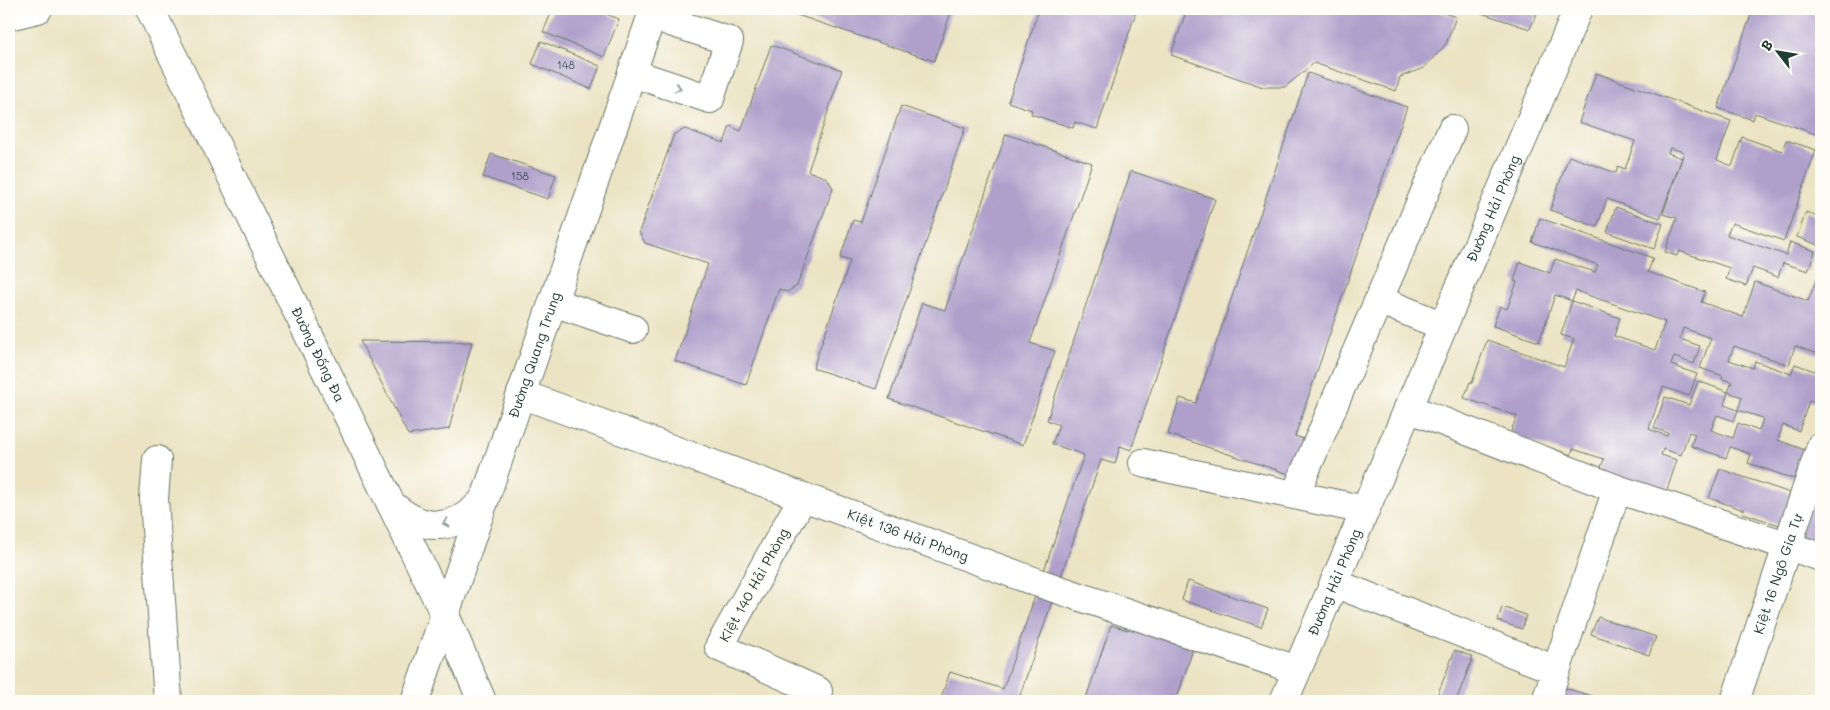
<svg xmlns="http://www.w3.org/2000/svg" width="1830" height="710" font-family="Mali,sans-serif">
  <rect width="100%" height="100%" fill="#fdfcf7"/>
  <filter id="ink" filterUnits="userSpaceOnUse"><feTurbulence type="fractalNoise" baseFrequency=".02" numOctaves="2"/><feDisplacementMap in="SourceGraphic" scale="10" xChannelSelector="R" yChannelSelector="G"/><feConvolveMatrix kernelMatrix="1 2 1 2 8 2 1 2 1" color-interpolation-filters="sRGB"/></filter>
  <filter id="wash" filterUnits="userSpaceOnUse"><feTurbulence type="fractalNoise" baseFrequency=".0096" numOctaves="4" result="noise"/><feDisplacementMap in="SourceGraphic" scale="20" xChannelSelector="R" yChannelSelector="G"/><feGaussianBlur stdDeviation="1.12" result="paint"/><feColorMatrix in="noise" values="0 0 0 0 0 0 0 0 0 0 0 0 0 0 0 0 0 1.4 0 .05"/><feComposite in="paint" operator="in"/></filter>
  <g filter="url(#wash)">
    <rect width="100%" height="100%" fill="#ebe3c3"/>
    <g id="blocks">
      <path fill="#afa0cb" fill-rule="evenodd" d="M553,9H593L619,19L604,57L543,32Z
        M795,9H952L934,61L794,14Z
        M1039,9H1137L1097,129L1075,122L1073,128L1031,114L1032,110L1008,102Z
        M1187,9H1432L1456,17L1446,44L1424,68L1400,77L1396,91L1314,63L1285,87H1263L1171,55Z
        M1469,9H1539L1530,29Z
        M1753,9H1800L1821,16V136L1755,113L1753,120L1718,108Z
        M541,41L600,66L591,89L532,64Z
        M771,45L842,70L808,171L827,178L833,188L797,286L787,292L779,289L746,385L675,361L708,264L645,243L639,232L674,134L685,129L724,143L730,126L741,131Z
        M1308,73L1407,107L1295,436L1307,440L1295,476L1168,434L1180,398L1196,403Z
        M1596,73L1731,121L1717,160L1732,166L1742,137L1782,151L1786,140L1816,150L1784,241L1732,223L1727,235L1786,255L1790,242L1815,251L1808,271L1783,263L1778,277L1753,268L1746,286L1726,279L1730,268L1679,251L1677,256L1665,252L1677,218L1663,214L1684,152L1670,148L1668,153L1682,158L1660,218L1607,199L1597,227L1550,210L1569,156L1616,173L1618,166L1625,169L1635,141L1579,122Z
        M901,106L965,128L876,389L813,368L850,261L840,258L853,220L861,222Z
        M1006,134L1092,163L1030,343L1055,351L1023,445L889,399L922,303L945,310Z
        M491,154L556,175L548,199L483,177Z
        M1131,171L1215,199L1131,450L1120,446L1115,464L1101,460L1020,695L1037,701H940L950,672L1003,689L1084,455L1052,444L1059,425L1047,420Z
        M1616,207L1663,224L1654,249L1607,232Z
        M1806,212L1821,218V246L1797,237Z
        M1540,218L1653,258L1648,272L1705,292L1701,302L1743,317L1755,282L1808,301L1821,267V355L1795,346L1789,365L1734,346L1729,360L1753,368L1755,361L1791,374L1795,364L1820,373L1816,383L1821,385V390L1817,403L1809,401L1799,431L1783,425L1778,440L1805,450L1794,479L1748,463L1751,454L1730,447L1726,458L1691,446L1695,434L1689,432L1681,455L1663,449L1661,455L1677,460L1666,493L1600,470L1604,459L1573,449L1571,455L1510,434L1517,416L1464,398L1470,382L1472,383L1487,340L1564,367L1574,339L1561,335L1572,301L1555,295L1539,342L1493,326L1500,306L1507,309L1517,282L1514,281L1520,262L1550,273L1555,259L1595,272L1598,265L1532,242ZM1576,291L1665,322L1655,350L1614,336L1620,318L1572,301ZM1683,328L1711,338L1700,368L1723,376L1722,379L1732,382L1728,392L1742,397L1738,410L1763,418L1759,431L1738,423L1733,438L1711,430L1717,415L1734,421L1738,410L1724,405L1728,392L1698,381L1689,405L1665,397L1654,428L1668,433L1667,436L1649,429L1663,387L1689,396L1697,374L1671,365L1674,357L1694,364L1700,346L1680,339Z
        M360,341L472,342L449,429L408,435Z
        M1720,469L1793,494L1782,526L1743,513L1744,510L1709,498Z
        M1821,478V548L1797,539Z
        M1188,581L1268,609L1261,627L1182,600Z
        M1502,607L1526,615L1522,629L1498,621Z
        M1598,617L1656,637L1649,655L1591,634Z
        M1131,621L1195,643L1176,701H1085L1111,625L1128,630Z
        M1455,650L1473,657L1456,701H1435Z
        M1565,688L1609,701H1561Z"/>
    </g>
  </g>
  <g filter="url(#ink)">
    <use href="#blocks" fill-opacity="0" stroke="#676" stroke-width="1"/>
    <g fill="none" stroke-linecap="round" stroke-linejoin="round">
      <g stroke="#676" stroke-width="30">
        <g id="minor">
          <path d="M9,16L38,9"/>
          <path d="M632,73L710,99L729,41L652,16"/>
          <path d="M1379,300L1443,326"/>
          <path d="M553,302L633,329"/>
          <path id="s1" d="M521,394L1039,583L1297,670"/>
          <path d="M1408,408L1617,489L1821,557"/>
          <path d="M157,460L154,499L168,701"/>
          <path d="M1143,463L1365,510"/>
          <path d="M1295,495L1452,129"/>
          <path d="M803,497L719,647L818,691L815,701"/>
          <path d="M1334,583L1556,670"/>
          <path id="s2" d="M1284,701L1578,9"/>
          <path d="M1546,701L1617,489"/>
          <path id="s3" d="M1735,701L1821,446"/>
        </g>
      </g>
      <g stroke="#676" stroke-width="30">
        <g id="major">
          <path id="s4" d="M150,9L445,615L482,701"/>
          <path d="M391,504C424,533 456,533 485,498"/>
          <path id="s5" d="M415,701L654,9"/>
        </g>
      </g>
      <use href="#minor" stroke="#fff" stroke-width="28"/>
      <use href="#major" stroke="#fff" stroke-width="28"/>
    </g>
    <defs><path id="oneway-chevron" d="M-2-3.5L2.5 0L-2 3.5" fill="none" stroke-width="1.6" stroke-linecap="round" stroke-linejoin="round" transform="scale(1.25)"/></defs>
    <g stroke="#8f9e9a">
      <use href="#oneway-chevron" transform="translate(678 88) rotate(18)"/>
      <use href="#oneway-chevron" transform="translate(446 523) rotate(168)"/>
    </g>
  </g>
  <g text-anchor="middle" stroke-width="5" stroke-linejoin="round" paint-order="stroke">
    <g font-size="11" fill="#43565a">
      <text x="566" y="69">148</text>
      <text x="520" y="180">158</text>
    </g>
    <g font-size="14" fill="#1f3d34" stroke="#fdfcf7">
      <text dy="5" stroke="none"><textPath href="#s2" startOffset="535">Đường Hải Phòng</textPath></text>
      <text dy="5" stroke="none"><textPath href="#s4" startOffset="384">Đường Đống Đa</textPath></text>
      <text dy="5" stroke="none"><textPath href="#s5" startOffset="366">Đường Quang Trung</textPath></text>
      <text dy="5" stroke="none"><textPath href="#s1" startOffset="412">Kiệt 136 Hải Phòng</textPath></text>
      <text dy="5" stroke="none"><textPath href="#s3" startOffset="134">Kiệt 16 Ngô Gia Tự</textPath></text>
      <text dy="5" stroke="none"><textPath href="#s2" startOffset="129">Đường Hải Phòng</textPath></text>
      <text transform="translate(754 585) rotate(-61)" y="5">Kiệt 140 Hải Phòng</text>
    </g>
  </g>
  <rect width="1830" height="710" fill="none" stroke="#fdfcf7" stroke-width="30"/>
  <g transform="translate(1778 52) rotate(301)" stroke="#fdfcf7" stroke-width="4" paint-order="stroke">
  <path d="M0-4L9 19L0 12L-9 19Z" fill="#1f3d34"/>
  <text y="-8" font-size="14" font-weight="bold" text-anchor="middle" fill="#1f3d34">B</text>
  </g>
</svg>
